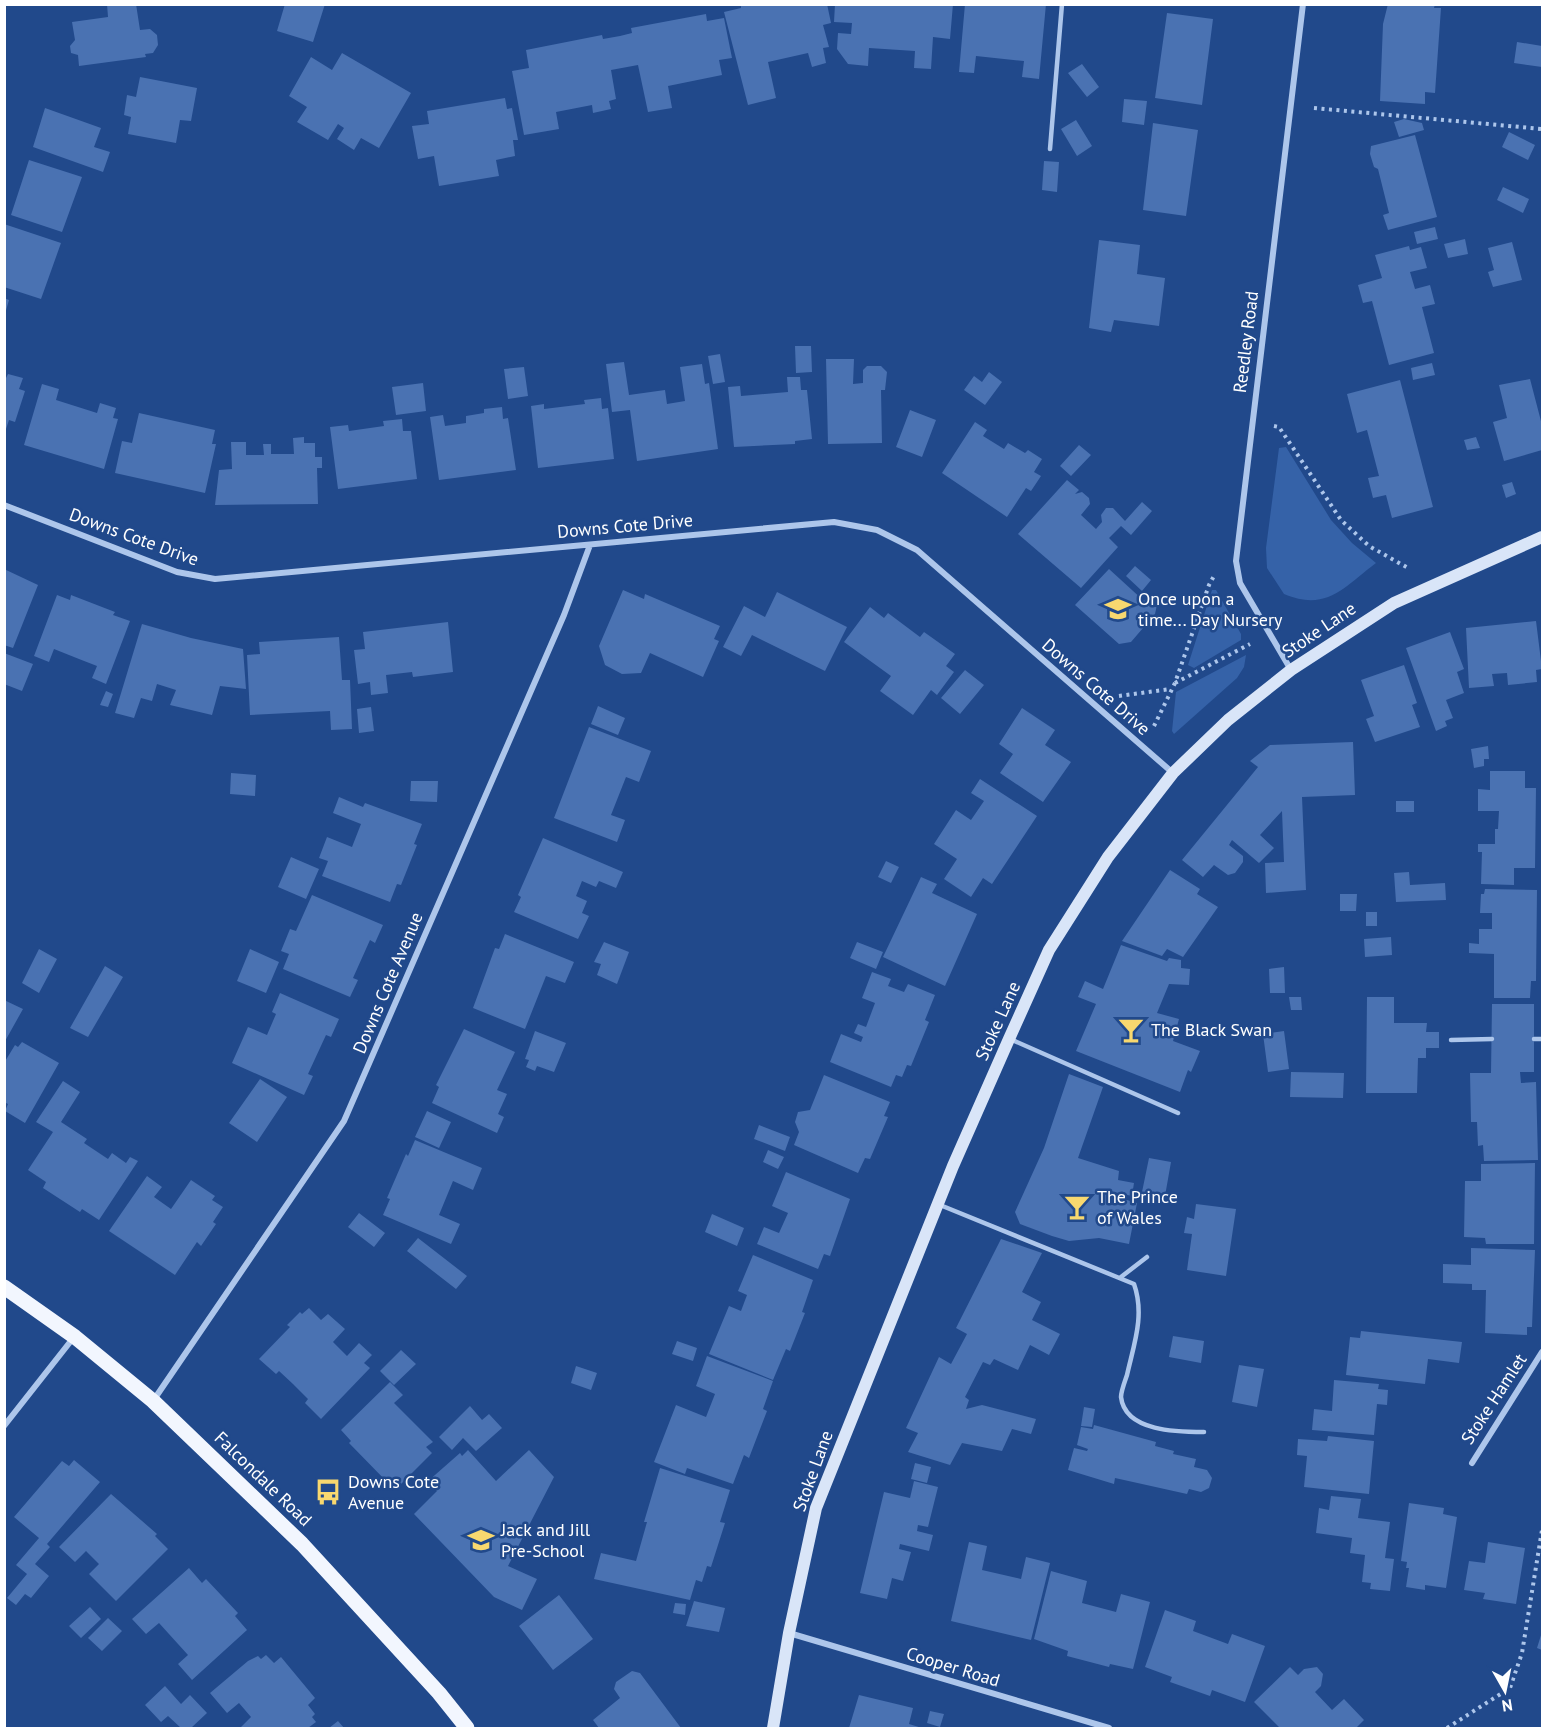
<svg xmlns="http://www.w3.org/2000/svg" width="1547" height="1733" font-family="'PT Sans',sans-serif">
  <rect width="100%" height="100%" fill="#21498b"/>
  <path fill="#3562a8" d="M1286,447L1331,520L1352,543L1376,563C1344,587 1327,612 1284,594L1267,568L1266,548L1279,448Z
    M1212,590H1216L1241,634V640L1194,668L1188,665Z
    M1246,655L1244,667L1237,678L1174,734L1172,731L1176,692Z"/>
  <path fill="#4a72b2" d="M107,4H136L140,30L150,29L157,35L158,45L153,53L145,54L146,57L79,66L78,55L71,53L70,46L75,40L72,22L108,17Z
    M285,4H325L313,42L277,31Z
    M741,4H827L831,23L823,25L829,47L823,48L826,63L812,67L808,53L768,62L776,98L748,105L724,12L741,8Z
    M835,4H953L950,39L933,37L931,69L914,68L915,51L869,48L868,66L848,64L837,49L838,33L851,34L852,23L834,22Z
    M965,4H1046L1039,79L1022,77L1024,61L976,56L974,73L959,72Z
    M1388,4H1435L1434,8H1441L1435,93L1425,92V104L1380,101L1383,24Z
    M1167,13L1213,19L1202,105L1155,98Z
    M706,14L707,21L724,18L732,58L719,60L722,75L668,86L672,108L648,112L638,65L611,70L616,99L609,101L611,109L593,113L592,105L556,112L559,129L524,135L512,71L529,68L526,50L602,35L603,39L620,36L632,33L631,28Z
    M1517,42L1542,46V67L1514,63Z
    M342,53L411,93L379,148L361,138L354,150L337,139L344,128L338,124L328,140L297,122L307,107L289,96L311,57L332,70Z
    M1082,64L1099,87L1087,97L1068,73Z
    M140,77L197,88L191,121L180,120L176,143L128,134L131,117L124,115L127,95L136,97Z
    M505,98L507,109L512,108L518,140H513L515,156L496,160L499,176L439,186L434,156L418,159L412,126L429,124L427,111Z
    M1124,99L1147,101L1144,125L1122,122Z
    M45,108L101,128L94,147L110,152L103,172L33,147Z
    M1404,119L1422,123L1424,130L1399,137L1394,122Z
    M1076,120L1092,146L1077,156L1061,129Z
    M1153,123L1198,130L1186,216L1143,210Z
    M1509,132L1535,145L1528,160L1502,147Z
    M1415,135L1437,217L1388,230L1383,215L1389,213L1378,169L1374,167L1370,154L1371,146Z
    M29,160L82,177L62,232L11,215Z
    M1044,161L1059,162L1057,192L1042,190Z
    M1503,187L1529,199L1523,213L1497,200Z
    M4,224L61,243L41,299L4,287Z
    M1435,227L1438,239L1417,244L1414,232Z
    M1465,239L1468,254L1448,258L1444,244Z
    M1099,240L1140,245L1137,274L1165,278L1159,326L1114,320L1111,332L1089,328Z
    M1512,242L1522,280L1493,287L1488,272L1494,270L1488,248Z
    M1409,246L1410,250L1421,247L1427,268L1410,272L1415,289L1430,285L1435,304L1422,307L1434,353L1389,365L1372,301L1363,303L1358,285L1382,278L1375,255Z
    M4,298L9,300L5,314H4Z
    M795,346H811L812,372L796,373Z
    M720,354L725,382L713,384L708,356Z
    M826,359H854L853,384L863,383V370L867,366H881L887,372L885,390H881L882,443L828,444Z
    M624,362L629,395L665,390L667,404L685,401L680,367L702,364L705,384L709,383L718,449L637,461L630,410L612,412L606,364Z
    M1432,363L1435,375L1413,380L1411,368Z
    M524,367L528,396L508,399L504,369Z
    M989,372L1002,382L985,405L964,390L974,376L982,382Z
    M8,374L23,378L19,389L25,391L15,422L9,420L5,432L4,382Z
    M787,377H800L801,390H807L812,439L795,441V444L734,447L728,387L740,386L741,396L788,392Z
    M1530,379L1542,425V450L1504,461L1493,422L1507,418L1499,385Z
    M1400,380L1433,507L1392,518L1386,495L1373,498L1368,478L1379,476L1367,430L1357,433L1347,394Z
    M423,383L426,411L396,415L392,387Z
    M42,384L59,389L56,400L97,413L100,403L116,408L113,418L118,419L104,469L24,445Z
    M601,398L602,409L608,408L614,459L538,468L531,406L544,404V409L585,404L584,400Z
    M502,407L503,419L508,418L516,470L439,480L430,417L443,415L445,426L466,423V416L484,413V409Z
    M910,410L936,420L922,457L896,447Z
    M139,413L215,430L212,444H216L205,493L115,473L122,441L132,443Z
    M402,419L403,431H411L417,479L338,489L330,427L348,425L349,431L384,426L383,421Z
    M975,422L987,430L983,436L1004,449L1008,443L1025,453L1028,450L1042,459L1034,472L1041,476L1031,491L1026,488L1007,517L942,473Z
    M304,437V443H315V457H322V468H317L318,504L215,505L219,470L232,469L231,442H246V455H264L263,444H271V454H294L293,438Z
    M1476,437L1480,448L1467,450L1464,440Z
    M1079,445L1091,455L1071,476L1060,466Z
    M1067,480L1079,490L1075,494L1082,492L1089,498L1090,504L1081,515L1096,529L1102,522L1101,515L1106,508H1113L1125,521L1142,502L1152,511L1131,535L1121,526L1109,538L1118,547L1081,588L1018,534Z
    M1512,482L1516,494L1506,498L1502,485Z
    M1135,566L1151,580L1142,591L1126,576Z
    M4,569L38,585L13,648L4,645Z
    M1109,569L1144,601L1151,594L1158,600L1155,614L1131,642L1119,644L1075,605Z
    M623,590L644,599L645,594L720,626L714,639L719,641L703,677L650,653L641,673L622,674L605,665L599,646Z
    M777,592L847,627L825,671L752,635L741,656L723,647L744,606L765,617Z
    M57,595L70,600L71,595L115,612L113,615L130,621L106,684L92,678L97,666L79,659L54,649L49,662L34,656Z
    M870,607L884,618L888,613L920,637L924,632L955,654L946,666L954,672L937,695L931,690L913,715L880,691L891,676L844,642Z
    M1536,621L1542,669L1536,670L1537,682L1508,685L1507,673L1492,674L1494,686L1469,688L1466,628Z
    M448,622L453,672L413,677L412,672L386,675L388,693L371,695L370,682L358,684L354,650L365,649L363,632Z
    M142,624L191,638L243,649L246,689L220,686L212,715L170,705L176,690L157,684L152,701L141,698L134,718L115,713Z
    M1450,632L1464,669L1457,672L1464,693L1446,700L1453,718L1445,721L1447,726L1436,731L1406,648Z
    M339,637L342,680H350L352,729L331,730L330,711L250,715L247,655L260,654L259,642Z
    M4,653L33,664L22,691L4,684Z
    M1404,665L1417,703L1412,705L1420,727L1375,742L1366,719L1374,716L1361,680Z
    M965,670L984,685L960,714L941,698Z
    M106,691L113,694L108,707L100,705Z
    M598,706L625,718L618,735L591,724Z
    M371,707L374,731L359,733L357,709Z
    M1022,708L1055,730L1045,745L1071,762L1043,802L1000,773L1013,754L999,744Z
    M589,727L651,751L639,782L626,777L611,815L625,820L617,842L554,818Z
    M1353,742L1355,795L1302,797L1306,890L1266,893L1265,863L1284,862L1282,811L1260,835L1274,848L1259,863L1232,840L1229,845L1243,856V862L1235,873L1228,875L1214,865L1203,877L1182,860L1258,767L1250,761L1270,745Z
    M1488,746L1489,759H1484V766L1474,768L1471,749Z
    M1490,771H1525V788H1536L1535,868H1514V885L1481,884L1482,852H1478V844H1495V829H1498L1499,811H1478V789L1490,790Z
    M231,773L256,775L255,796L230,794Z
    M980,779L1037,816L992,884L983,878L971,897L944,879L957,859L934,844L956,810L971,820L984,801L971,793Z
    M411,781H438L437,802L410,801Z
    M339,797L363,807L365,803L422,824L414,844L417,845L401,885L397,884L390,902L322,876L328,861L319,858L327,837L352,847L361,824L333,813Z
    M1396,801H1414V812H1396Z
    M543,838L623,872L616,888L599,881L596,887L582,881L576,896L587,901L582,913L589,916L578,939L514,912L521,897L518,895Z
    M291,857L319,869L306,899L278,887Z
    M886,861L899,867L891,883L878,877Z
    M1170,870L1200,889L1197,894L1218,907L1183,957L1167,949L1162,956L1122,941Z
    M1409,872L1410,885L1445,883L1446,900L1396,902L1394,873Z
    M921,877L937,884L932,893L977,914L945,986L883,957Z
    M1485,889L1537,890L1536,981H1531L1530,998H1494V954L1469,953V943L1479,944V929H1492V913H1480L1481,894H1484Z
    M1340,894H1357L1356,911H1340Z
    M312,895L383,925L375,943L370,940L353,978L358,980L350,997L283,969L289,954L281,951L290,929L296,931Z
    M1366,912H1377V926H1366Z
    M505,934L574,962L565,983L546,976L525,1029L473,1008L495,948L499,949Z
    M1391,937L1392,955L1365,957L1364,939Z
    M604,942L629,952L617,984L597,975L601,964L594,962Z
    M857,942L883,952L876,969L850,958Z
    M1121,945L1167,961L1169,958L1181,960V968L1190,969L1189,985L1169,984L1157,1013L1179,1019L1173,1041L1200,1051L1191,1072L1188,1070L1180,1092L1076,1051L1096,1004L1078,997L1085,981L1103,989Z
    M39,949L57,959L39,993L22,983Z
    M250,949L279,962L266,993L237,981Z
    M105,966L123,977L88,1037L70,1028Z
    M1284,967L1285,993H1270L1269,969Z
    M872,972L891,979L888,986L904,992L908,984L935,995L925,1020L929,1022L911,1066L907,1065L902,1077L896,1075L891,1087L830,1062L841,1034L861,1042L863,1037L854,1033L858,1024L866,1027L875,1003L862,998Z
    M280,993L339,1019L331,1037L326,1035L308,1074L313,1076L304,1095L232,1063L248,1027L267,1035L276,1014L272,1012Z
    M1289,997H1301L1302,1010H1291Z
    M1367,997H1394V1023H1427L1426,1032H1439V1048H1426V1058H1418L1417,1093H1366Z
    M4,1000L23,1009L4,1043Z
    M1492,1004H1534V1072H1520L1521,1083L1536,1082L1538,1160L1484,1161L1483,1145L1478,1146L1477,1122H1471L1470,1073H1491Z
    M464,1029L515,1052L497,1090L507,1094L498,1114L504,1117L497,1133L432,1103L439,1087L436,1085Z
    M535,1031L566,1043L554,1072L537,1066L535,1071L526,1067L529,1060L525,1059Z
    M1284,1031L1289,1069L1268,1072L1263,1034Z
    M22,1042L59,1063L25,1123L5,1111L8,1104L4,1102V1063L15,1045L18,1047Z
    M1291,1072L1344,1073L1343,1098L1290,1097Z
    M1069,1074L1103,1087L1078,1158L1119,1171L1118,1180L1134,1183L1132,1196L1114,1192L1113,1196L1137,1203L1129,1244L1099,1238L1069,1241L1052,1236L1020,1224L1015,1212L1044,1148Z
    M824,1075L890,1102L884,1116L888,1117L870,1159L865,1158L858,1173L794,1145L799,1132L795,1122L798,1112L810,1110Z
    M260,1079L287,1097L257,1142L229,1123Z
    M63,1081L80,1092L61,1122L87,1139L84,1143L108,1159L112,1153L126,1163L130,1157L138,1161L99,1220L82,1209L80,1212L43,1188L46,1182L28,1170L53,1132L36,1122Z
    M427,1111L451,1122L439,1148L415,1137Z
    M759,1125L790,1137L785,1151L754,1139Z
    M415,1140L482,1168L473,1190L453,1181L439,1215L460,1224L451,1244L383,1215L390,1199L387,1198L406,1154L408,1156Z
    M768,1150L784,1157L778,1169L763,1162Z
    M1149,1158L1171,1162L1165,1196L1142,1192Z
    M1535,1163L1534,1244H1486L1485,1238L1464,1237L1465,1181H1481V1164Z
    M786,1172L850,1199L830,1256L824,1254L818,1269L757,1244L764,1227L779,1233L788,1213L772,1206Z
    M147,1176L162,1187L154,1197L171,1209L191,1180L215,1196L212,1200L223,1207L213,1222L216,1224L201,1246L197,1242L175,1275L109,1231Z
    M1196,1204L1236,1209L1226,1276L1187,1270L1192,1234L1184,1233L1187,1217L1194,1219Z
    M359,1213L385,1233L374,1247L348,1227Z
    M712,1214L744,1228L737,1246L705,1232Z
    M418,1238L467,1276L456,1289L407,1251Z
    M1001,1239L1042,1253L1022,1292L1041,1302L1032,1320L1060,1334L1049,1355L1030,1345L1018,1370L994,1359L990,1365L983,1362L965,1397L969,1400L966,1409L982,1405L1036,1419L1031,1434L1012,1429L1002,1451L962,1443L950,1465L908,1452L918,1433L906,1428L939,1357L951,1364L967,1334L956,1328Z
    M1471,1248L1535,1250L1532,1327H1527V1335L1485,1333L1486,1290H1472V1284L1443,1283V1264L1471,1265Z
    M753,1255L813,1280L802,1312L805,1313L790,1351L786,1349L773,1380L709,1354L729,1306L741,1311L747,1295L738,1291Z
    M309,1308L321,1320L328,1314L345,1329L333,1342L347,1356L359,1343L372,1355L364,1363L370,1368L321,1419L305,1403L308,1399L293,1384L279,1371L276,1374L259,1359L290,1327L287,1325L300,1312L302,1314Z
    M1361,1331L1462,1342L1459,1363L1428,1359L1425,1384L1346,1375L1350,1337L1360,1338Z
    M1173,1336L1204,1341L1201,1363L1169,1357Z
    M677,1341L697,1348L693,1361L672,1354Z
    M401,1350L416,1364L394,1385L380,1371Z
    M707,1356L773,1381L763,1409L767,1411L749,1458L744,1455L733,1484L687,1468L685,1474L654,1462L676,1405L706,1417L715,1394L696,1386Z
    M1239,1365L1264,1369L1257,1407L1232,1402Z
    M576,1366L597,1373L591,1390L571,1383Z
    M1334,1380L1379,1384L1378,1389L1388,1390L1387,1405L1377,1404L1374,1435L1312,1430L1314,1409L1332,1411Z
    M390,1382L403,1395L394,1403L433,1442L426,1447L432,1453L399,1486L394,1481L390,1485L349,1443L351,1441L341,1430Z
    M470,1406L482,1420L489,1414L502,1428L476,1451L463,1438L452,1450L439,1437Z
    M1084,1407L1095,1409L1092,1427L1081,1426Z
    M1094,1425L1156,1442L1155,1446L1174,1451L1173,1454L1196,1459L1194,1467L1207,1470L1212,1478L1209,1488L1201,1492L1189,1489L1187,1494L1115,1478L1114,1484L1068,1470L1074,1448L1087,1451L1088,1449L1077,1445L1081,1427L1093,1429Z
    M1328,1436L1374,1441L1369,1494L1304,1487L1307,1456L1297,1455L1298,1439L1327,1441Z
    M468,1450L496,1481L529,1450L554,1477L508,1566L537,1579L522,1610L494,1597L414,1514L437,1491L427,1482L460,1453L462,1456Z
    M74,1460L100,1482L47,1544L50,1547L35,1564L49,1576L31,1598L25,1594L16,1605L7,1598L27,1574L16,1565L39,1538L14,1517L62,1461L69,1466Z
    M915,1463L931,1467L927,1483L911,1479Z
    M660,1468L730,1490L720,1522L725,1523L711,1567L707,1566L702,1582L696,1580L690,1600L594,1579L601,1553L636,1561L647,1522H644Z
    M914,1481L938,1487L928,1527L918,1525L917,1531L933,1535L929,1551L900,1544L899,1549L911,1552L903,1581L892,1578L887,1599L860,1593L884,1492L910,1498Z
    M111,1494L157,1534L155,1536L168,1549L116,1601L89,1574L99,1564L86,1551L75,1562L59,1547Z
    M1331,1496L1361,1499L1358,1518L1390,1522L1385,1558L1394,1559L1390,1591L1370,1589L1371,1583L1362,1582L1365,1555L1350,1553L1352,1538L1316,1533L1319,1508L1329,1510Z
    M1409,1503L1444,1508L1443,1514L1457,1517L1446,1588L1425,1585V1590L1406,1587L1409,1568H1406L1407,1562L1401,1561Z
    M969,1542L987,1546L982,1570L1021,1579L1026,1557L1050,1563L1031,1640L951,1621Z
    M1488,1542L1525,1548L1516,1604L1483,1599L1485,1593L1464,1590L1469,1561L1485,1563Z
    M189,1568L202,1583L206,1579L238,1613L235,1616L247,1630L192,1680L178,1664L188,1655L159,1623L146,1634L132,1619Z
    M1051,1571L1087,1581L1082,1603L1116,1612L1121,1594L1150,1602L1133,1669L1110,1664L1109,1667L1067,1656L1068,1651L1034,1639Z
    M559,1595L593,1639L553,1670L519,1626Z
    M694,1601L725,1608L719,1632L686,1626Z
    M675,1603L686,1604L685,1615L673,1613Z
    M90,1607L101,1619L81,1638L69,1626Z
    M1165,1610L1196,1621L1193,1631L1228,1644L1232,1634L1265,1646L1245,1702L1212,1690L1210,1696L1170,1682L1172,1677L1145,1667Z
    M108,1618L122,1631L102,1651L88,1638Z
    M1542,1632V1650L1537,1648Z
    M266,1655L274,1663L281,1657L315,1698L308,1705L315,1714L312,1717L316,1722L308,1728H240L251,1717L239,1703L227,1713L210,1693L248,1661L258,1656L261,1659Z
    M1290,1667L1298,1675L1304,1669L1317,1667L1323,1674L1321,1686L1315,1692L1332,1710L1344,1699L1364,1720L1356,1728H1280L1254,1702Z
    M632,1671L640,1673L681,1728H599L593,1720L620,1698L614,1689L616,1682Z
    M165,1686L181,1704L190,1695L207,1713L191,1728H181L168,1716L161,1722L145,1705Z
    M859,1695L913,1708L909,1724L922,1728H849Z
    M930,1711L944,1714L940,1727L927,1723Z
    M338,1721L344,1728H329Z"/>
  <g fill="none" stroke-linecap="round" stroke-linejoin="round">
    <path stroke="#adc6eb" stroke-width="4" stroke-dasharray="3 4.5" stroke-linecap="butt" d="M1314,108L1542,129
      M1274,426L1279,427L1341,520L1369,546L1408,568
      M1175,683L1250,644
      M1119,696L1171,689
      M1154,726L1175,683L1209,585L1215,574
      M1447,1728L1510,1688L1522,1653L1542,1530"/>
    <path stroke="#adc6eb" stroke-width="4.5" d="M1050,149L1062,4
      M1010,1039L1178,1113
      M1534,1039H1542
      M1451,1040L1492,1039
      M940,1205L1134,1284C1145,1315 1134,1344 1127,1375C1125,1381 1121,1391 1121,1397C1125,1432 1179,1432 1204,1432
      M1121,1277L1147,1257"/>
    <path stroke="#adc6eb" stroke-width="6" d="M4,505L177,572L215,579L834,522L877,530L917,550L1173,773
      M1291,670L1240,583L1236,561L1303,4
      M153,1401L344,1121L564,615L590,545
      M4,1426L74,1337
      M1472,1463L1542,1352
      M789,1633L1109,1728"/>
    <path stroke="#d9e5f8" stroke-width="12" d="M773,1728L789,1633L816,1508L953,1166L1009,1039L1049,950L1108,857L1173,773L1228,720L1291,670L1394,603L1542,537"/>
    <path stroke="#f2f6fe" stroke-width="15" d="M4,1287L75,1337L153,1401L302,1544L439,1693L467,1728"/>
  </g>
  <defs>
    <g id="school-bare" transform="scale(2.07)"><path d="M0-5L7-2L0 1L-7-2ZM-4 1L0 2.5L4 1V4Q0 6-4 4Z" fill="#f8d86f" stroke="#21498b" stroke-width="2.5" paint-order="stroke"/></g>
    <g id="bar-bare" transform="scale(2.07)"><path d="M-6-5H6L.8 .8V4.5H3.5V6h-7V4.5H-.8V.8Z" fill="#f8d86f" stroke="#21498b" stroke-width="2.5" paint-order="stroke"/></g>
    <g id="bus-bare" transform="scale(2.07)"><path d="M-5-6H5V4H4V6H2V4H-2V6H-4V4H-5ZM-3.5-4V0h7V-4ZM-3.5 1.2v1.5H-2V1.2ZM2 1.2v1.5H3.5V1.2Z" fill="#f8d86f" stroke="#21498b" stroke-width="2.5" paint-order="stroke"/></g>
  </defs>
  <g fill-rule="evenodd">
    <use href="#school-bare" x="1118" y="609"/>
    <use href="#bar-bare" x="1131" y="1030"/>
    <use href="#bar-bare" x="1077" y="1207"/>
    <use href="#bus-bare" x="328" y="1492"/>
    <use href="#school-bare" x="481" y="1540"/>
  </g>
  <g text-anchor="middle" stroke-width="5" stroke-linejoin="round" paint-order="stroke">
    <g font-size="18" fill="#fff" stroke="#21498b">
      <text transform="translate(1246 342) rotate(-83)" y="6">Reedley Road</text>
      <text transform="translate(625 526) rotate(-5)" y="6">Downs Cote Drive</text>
      <text transform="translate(134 537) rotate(20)" y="6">Downs Cote Drive</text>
      <text transform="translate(1319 630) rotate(-34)" y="6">Stoke Lane</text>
      <text transform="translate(1096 687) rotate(41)" y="6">Downs Cote Drive</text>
      <text transform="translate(388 983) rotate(-67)" y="6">Downs Cote Avenue</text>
      <text transform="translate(998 1021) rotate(-66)" y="6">Stoke Lane</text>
      <text transform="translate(1494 1399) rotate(-57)" y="6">Stoke Hamlet</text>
      <text transform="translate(813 1471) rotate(-70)" y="6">Stoke Lane</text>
      <text transform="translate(263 1479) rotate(44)" y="6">Falcondale Road</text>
      <text transform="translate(953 1667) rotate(17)" y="6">Cooper Road</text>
    </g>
    <g font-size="18" fill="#fff" stroke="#21498b" text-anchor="start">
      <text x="1138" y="605">Once upon a<tspan x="1138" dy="21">time... Day Nursery</tspan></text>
      <text x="1151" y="1036">The Black Swan</text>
      <text x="1097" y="1203">The Prince<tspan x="1097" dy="21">of Wales</tspan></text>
      <text x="348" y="1488">Downs Cote<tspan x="348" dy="21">Avenue</tspan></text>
      <text x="501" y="1536">Jack and Jill<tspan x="501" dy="21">Pre-School</tspan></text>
    </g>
  </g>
  <rect width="1547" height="1733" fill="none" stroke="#ffffff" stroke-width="12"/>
  <g transform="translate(1505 1691) rotate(171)" stroke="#21498b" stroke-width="4.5" paint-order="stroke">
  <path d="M0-4.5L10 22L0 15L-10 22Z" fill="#ffffff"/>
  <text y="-9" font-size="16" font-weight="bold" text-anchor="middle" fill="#ffffff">N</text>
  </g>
</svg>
